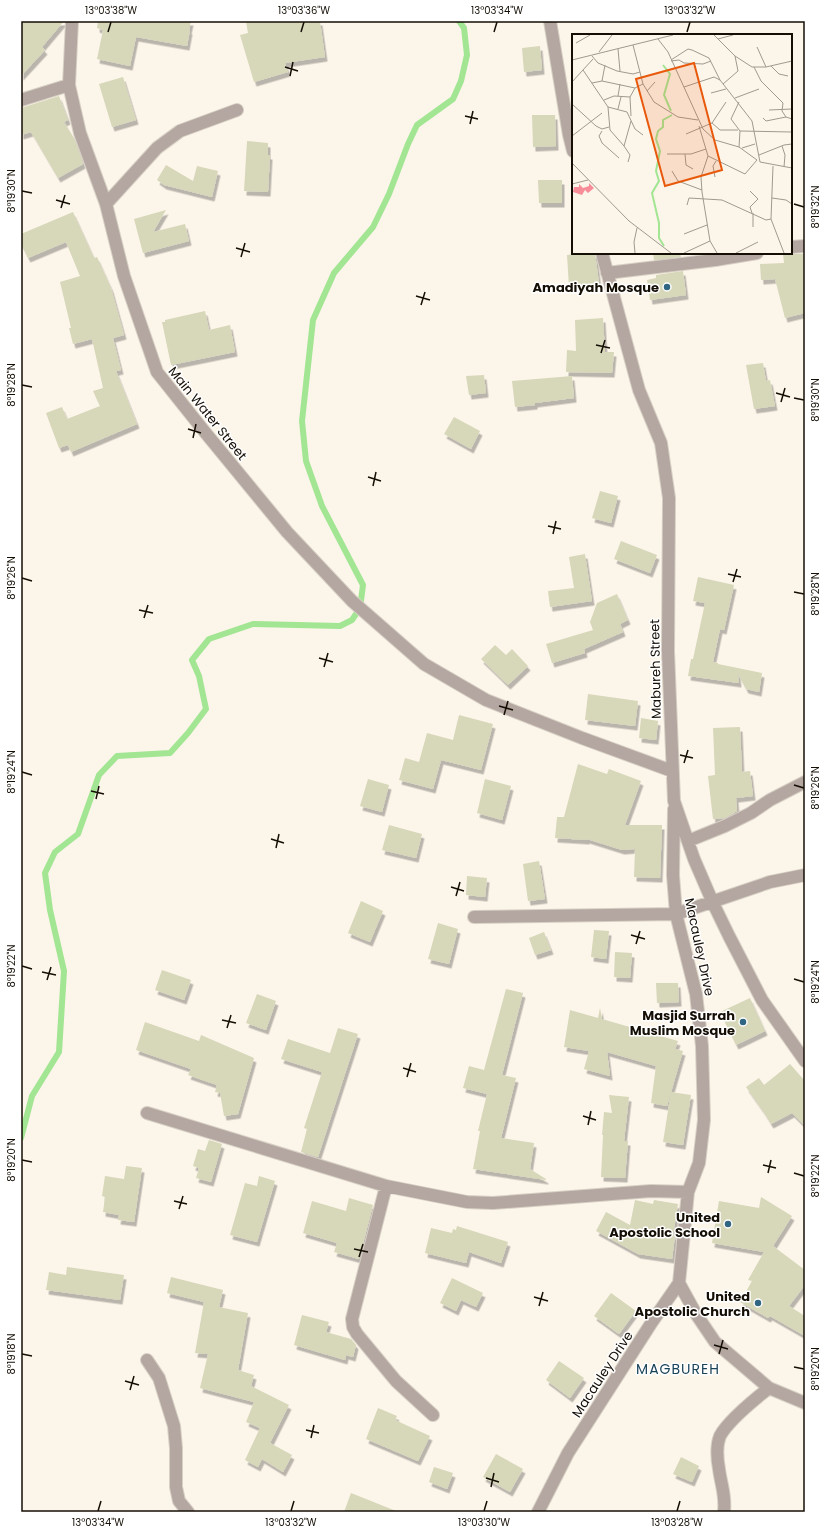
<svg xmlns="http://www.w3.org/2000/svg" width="826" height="1533" font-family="Poppins,sans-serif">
  <defs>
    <filter id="shadow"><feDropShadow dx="2.5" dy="4.5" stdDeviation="0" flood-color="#0004"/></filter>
  </defs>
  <rect width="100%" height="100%" fill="#fcf5ea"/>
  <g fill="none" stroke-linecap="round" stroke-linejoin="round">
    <path stroke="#a2e592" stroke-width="6" d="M21,1138L32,1096L59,1052L64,971L50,910L45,873L55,852L78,834L99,775L117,756L170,753L188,733L206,709L199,676L192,660L209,639L253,624L340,626L352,620L360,608L363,585L322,506L306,461L302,421L313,320L334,273L373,227L389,194L408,144L417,125L453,99L461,81L467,55L464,28L459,21"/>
  </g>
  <path fill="#d7d7b9" filter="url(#shadow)" d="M21,21H64L42,47L45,50L21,76Z
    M98,21H191L189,30H190L187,46L136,37L130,66L97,59L103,30L97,28Z
    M246,21H320L325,57L285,63L288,72L254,82L240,35L248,33Z
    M540,46L542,70L524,72L522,48Z
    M123,77L136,120L112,127L99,84Z
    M59,96L68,120L64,122L75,140L83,164L58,178L31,132L21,135V108Z
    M532,115H555L556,146L533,147Z
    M247,141L268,143V155H270L268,192L244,191Z
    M166,165L193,181L197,166L218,171L212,197L164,185L157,180Z
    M538,180H562V203H539Z
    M166,210L153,232L185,224L189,241L143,253L134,219Z
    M73,212L94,258L97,257L111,288L124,335L113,338L121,370L116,371L137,424L71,452L68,445L59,448L46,413L62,407L67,419L100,406L93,391L103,388L92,339L73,344L69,328H71L60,282L80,276L66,242L28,258L21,244V234Z
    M584,253H595L599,284L569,287L567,255Z
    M653,253H680L681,257L654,260Z
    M783,254H805V313L785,318L775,279L761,280L760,264L784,263Z
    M683,271L686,295L650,300L647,280L656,278V275Z
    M205,311L209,330L230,325L235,352L171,365L162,322H165V320Z
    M603,318L605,352H614L612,373L566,372L567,350L576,351L575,320Z
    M763,363L766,381L770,380L775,406L754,409L746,365Z
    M484,375L486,393L469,395L466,376Z
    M572,376L574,398L535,403V405L515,407L512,381Z
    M454,417L480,431L471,449L444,434Z
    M600,491L618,496L611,523L592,518Z
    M621,541L657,555L650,573L614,559Z
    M585,554L592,601L550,607L548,591L574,588L569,557Z
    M698,577L734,585L724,630L720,629L713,662L718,663V664L762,673L759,692L746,689L738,674L739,683L688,676L691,659H693L705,603L693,601Z
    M617,594L628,620L620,624L623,632L584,649L585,653L552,663L546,644L593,630L590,622L597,603Z
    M495,645L506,655L512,649L528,666L508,685L481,659Z
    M588,694L638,701L635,726L585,720Z
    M459,715L493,724L481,770L441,760L433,789L399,780L405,758L419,762L427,733L453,740Z
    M641,718L658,721L656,740L639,738Z
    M740,727L742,772L750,771L753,796L736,798L737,811L725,818L713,819L708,776L715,775L713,728Z
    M578,764L607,774L609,769L641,781L625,825H662L660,878L634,877L635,849L622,850L587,839V840L555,838L557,817H564Z
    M368,779L389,785L382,812L360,806Z
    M485,779L511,786L502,820L477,813Z
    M389,825L422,834L416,858L382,850Z
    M539,861L545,899L528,901L523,864Z
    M467,876L487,878L485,897L466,895Z
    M361,901L383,911L370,942L348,933Z
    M438,923L458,929L449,964L428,959Z
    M594,930L609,931L606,959L591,957Z
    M544,932L551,950L535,955L529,938Z
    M615,952L632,953L630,978L614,977Z
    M162,970L191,980L184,1000L155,990Z
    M656,983H678L679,1002L657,1003Z
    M506,989L523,993L502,1075L516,1078L501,1138L534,1143L530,1169L546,1179V1180L473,1169L480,1131H478L487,1094L463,1088L469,1066L484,1070Z
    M257,994L276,1001L266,1030L246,1023Z
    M750,998L765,1031L736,1045L720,1012Z
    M600,1008L602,1019L678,1041L675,1049L683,1051L667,1106L651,1103L656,1066L607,1052L610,1076L584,1069L589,1051L564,1047L570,1010L598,1018Z
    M145,1022L199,1041L201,1035L254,1058L238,1114L224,1116L220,1093L215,1092L217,1085L188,1075L191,1069L136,1050Z
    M338,1028L358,1034L318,1157L301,1152L307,1129L304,1128L322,1072L281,1059L288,1039L330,1053Z
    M790,1064L805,1081V1126L792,1113L771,1124L763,1111L746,1087L759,1078L764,1085Z
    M671,1092L691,1095L683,1145L663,1142Z
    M609,1095L629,1097L624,1141H628L625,1178L601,1177L603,1135H602L604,1112L612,1113Z
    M209,1140L222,1144L211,1182L196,1178L199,1168L193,1166L198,1149L205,1151Z
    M126,1166L142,1168L134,1222L118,1220L119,1215L103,1212L105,1197L102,1196L105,1176L124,1179Z
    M259,1176L275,1181L257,1242L230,1235L245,1183L257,1186Z
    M761,1197L792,1216L773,1246L805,1270V1285L789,1306L805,1316V1336L770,1316L768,1318L740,1302L752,1281L748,1280L764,1252L712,1243L719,1201L759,1208Z
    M349,1198L373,1205L359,1259L334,1252L337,1243L303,1233L312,1201L346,1211Z
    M635,1200L653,1204L654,1200L678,1204L673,1235L675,1236L672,1259L638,1254L596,1231L606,1212L630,1225Z
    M457,1226L508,1242L501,1263L469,1252L466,1263L425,1253L431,1228L452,1233L453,1229L456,1230Z
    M67,1267L124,1275L120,1300L46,1290L49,1272L66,1275Z
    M171,1277L223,1290L219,1307L248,1313L238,1370L254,1375L251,1386L289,1405L270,1443L292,1455L283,1472L262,1459L258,1467L245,1460L260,1428L246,1422L254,1402L200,1388L208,1354L195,1353L204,1302L167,1293Z
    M452,1278L483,1293L476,1307L461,1300L456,1311L440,1303Z
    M611,1293L636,1311L619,1334L594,1316Z
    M302,1315L329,1322L326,1332L351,1339L356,1345L353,1357L346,1355L345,1360L294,1345Z
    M559,1361L584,1378L570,1398L546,1380Z
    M378,1408L397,1416L395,1420L430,1436L418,1461L366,1439Z
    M496,1454L523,1469L510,1492L483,1477Z
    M681,1457L699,1466L692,1482L673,1474Z
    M434,1467L453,1473L447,1489L429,1482Z
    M351,1493L396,1511V1512H344Z"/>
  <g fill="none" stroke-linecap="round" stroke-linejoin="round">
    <g stroke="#d7d0c5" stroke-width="14">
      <path id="minor" d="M72,21L69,85L80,133L106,204L124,276L157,372L204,431L287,532L352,601L424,664L486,700L582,738L672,771
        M550,21L569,135L573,151
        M21,100L69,85
        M106,204L157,148L180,131L237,110
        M791,247L805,246
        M602,253L639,390L661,443L669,498L668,651L674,801L694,859L713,903L729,936L762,1000L805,1061
        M607,273L715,260L757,253
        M688,841L725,826L751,813L770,800L805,782
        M474,917L676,914L770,882L805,875
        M147,1113L386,1186L467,1202L493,1203L651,1191L688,1192
        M386,1186L352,1319L353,1327L357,1334L396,1381L433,1415
        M679,1283L696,1314L715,1342L769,1388L805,1403
        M147,1360L159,1378L174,1426L176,1448V1487L179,1501L188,1512
        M538,1512L568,1453L652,1322L679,1283L688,1192L699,1163L704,1120L702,1046L696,994L676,914L673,875L674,809
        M724,1512C726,1495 721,1485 719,1469C717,1458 716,1446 720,1436C728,1421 755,1399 769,1388"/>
    </g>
    <use href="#minor" stroke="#b4a6a0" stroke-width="12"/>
  </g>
  <path fill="none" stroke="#140e05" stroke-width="1.5" d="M108,32L111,22M301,32L304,22M494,32L497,22M687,32L690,22M285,67L298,71M290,76L293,62M465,116L478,119M470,124L473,111M22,191L32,193M56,200L70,204M794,204L804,207M61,208L65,195M236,248L250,252M241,257L245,243M416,296L430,300M421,305L425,292M596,345L610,348M601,353L605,340M22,385L32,387M776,393L790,397M794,398L804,400M781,402L785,388M188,429L201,433M193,438L196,424M368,477L381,481M373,486L376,472M548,526L561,529M553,534L556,521M728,574L741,577M22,578L32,581M733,582L737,569M794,592L804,594M139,610L153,613M144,618L148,605M319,658L333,662M324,667L328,653M499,706L513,710M504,715L508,701M680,755L693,758M684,763L688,750M22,772L32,775M794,785L804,788M91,791L104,794M96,799L99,786M271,839L284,843M276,848L279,834M451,887L464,891M456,896L460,882M631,935L645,939M636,944L640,931M22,966L32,969M42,972L56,975M794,979L804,982M47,980L51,967M222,1020L236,1023M227,1028L231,1015M403,1068L416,1072M407,1077L411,1063M583,1116L596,1120M588,1125L591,1111M22,1160L32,1162M763,1165L776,1168M768,1173L771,1160M794,1173L804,1176M174,1201L187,1204M179,1209L183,1196M354,1249L368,1252M359,1257L363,1244M534,1297L548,1301M539,1306L543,1292M714,1345L728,1349M22,1354L32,1356M719,1354L723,1340M794,1367L804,1369M125,1381L139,1385M130,1390L134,1376M306,1430L319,1433M311,1438L314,1425M486,1478L499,1482M491,1487L494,1473M98,1511L101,1501M291,1511L294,1501M484,1511L487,1501M677,1511L680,1501"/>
  <g fill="#316682" stroke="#fff" stroke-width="1.5">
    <circle cx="667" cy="287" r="4"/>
    <circle cx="743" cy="1022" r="4"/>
    <circle cx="728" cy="1224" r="4"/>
    <circle cx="758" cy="1303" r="4"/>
  </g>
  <g text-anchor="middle" stroke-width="3" stroke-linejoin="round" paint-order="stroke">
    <g font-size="13" font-weight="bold" fill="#140e05" stroke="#fff" text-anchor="end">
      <text x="659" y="292">Amadiyah Mosque</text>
      <text x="735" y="1020">Masjid Surrah<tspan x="735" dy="15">Muslim Mosque</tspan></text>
      <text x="720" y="1222">United<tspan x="720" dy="15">Apostolic School</tspan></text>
      <text x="750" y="1301">United<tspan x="750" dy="15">Apostolic Church</tspan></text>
    </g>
    <g font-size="13" fill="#140e05" stroke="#fff">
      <text transform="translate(208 413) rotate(51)" y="5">Main Water Street</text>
      <text transform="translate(655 669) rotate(-91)" y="5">Mabureh Street</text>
      <text transform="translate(700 947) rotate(78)" y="5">Macauley Drive</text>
      <text transform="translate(602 1374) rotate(-57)" y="5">Macauley Drive</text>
    </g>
    <g font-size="14" letter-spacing="1" fill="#194359" stroke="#fff">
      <text x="678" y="1374">MAGBUREH</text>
    </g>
  </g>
  <g transform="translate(572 34)">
    <rect width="220" height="220" fill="#fcf5ea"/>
    <path d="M17,149L22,154L16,159L13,156L10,161L1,158L2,153H7V150L11,154L17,152Z" fill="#f78d99"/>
    <path fill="none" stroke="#a2e592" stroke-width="2" d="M91,31L98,40L92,61L99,77M92,212L87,204V189L80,159L87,147L84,137L88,117L84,105L86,97L91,93V86L100,81"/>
    <path fill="none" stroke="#9f998e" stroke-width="1" d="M142,1L163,22L180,33H194L220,27M86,5L96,18L131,95L143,106L167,113L185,126L173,140L136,122M146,5L161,1M4,9L18,1M61,11L71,50L82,68L106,83L126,86M185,13L194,33M46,15L48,37M27,18L40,1M20,22L26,29L45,37L61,40L68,38M0,26L101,1M99,26L116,15L120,16L137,24L148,46M99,27L107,26L112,29L131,30L139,27M199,32L207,40L216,42M182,33L189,47L211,69L210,77L214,83L220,85M11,36L36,73L38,96L52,112M30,47L33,31M0,48L21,25M20,49L30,47L63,54L71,50M151,50L166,37L163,22M112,53L142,43L148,46L180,87L188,128M75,57L83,48M139,59L154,55M46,62L48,50M163,64L187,55M32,66L42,62L58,63M167,68L159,85L168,97L220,98M0,70L24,92L30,95L37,93M36,73L55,78L63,95L71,101M46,75L49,63M197,76L220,75M59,82L58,63L63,54M191,84L194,87L214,83M140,89L148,96H166M127,92L136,122L129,143L130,158L138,207L145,219M30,97L27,102L30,109L47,124M114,100L140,89L154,68M0,102L30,79M210,112L213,121L212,133M167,113L168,97M170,114L183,110M95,120H119L134,115M113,120L114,131L121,135M187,121L212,111L220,110M56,128L58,121L52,112L59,87M188,128L220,134M0,129L57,187L99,219M201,132L199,185L212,219M100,137L106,147L130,156M143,143L141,132L144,127M0,150L16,146M178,157L186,165L178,173L180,179M200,164L214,166L220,170M115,171L117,164L150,166L194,186L199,185M181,193V179M112,200L135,191M63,219L62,208L65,194M112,219L138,207M164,219L186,208"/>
    <path fill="#e8590c" fill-opacity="0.15" stroke="#e8590c" stroke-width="2" d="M122,29L150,136L93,152L64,45Z"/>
    <rect width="220" height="220" fill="none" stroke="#140e05" stroke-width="2"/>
  </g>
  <rect width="826" height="1533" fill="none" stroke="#ffffff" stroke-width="44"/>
  <rect x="22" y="22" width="782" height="1489" fill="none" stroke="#140e05" stroke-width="1.5"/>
  <g font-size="10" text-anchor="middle" fill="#140e05">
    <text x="111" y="14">13°03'38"W</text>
    <text x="304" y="14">13°03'36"W</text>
    <text x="497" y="14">13°03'34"W</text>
    <text x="690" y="14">13°03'32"W</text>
    <text transform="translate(11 191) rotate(-90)" y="4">8°19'30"N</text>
    <text transform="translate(815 207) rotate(-90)" y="4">8°19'32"N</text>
    <text transform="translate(11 385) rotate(-90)" y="4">8°19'28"N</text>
    <text transform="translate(815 400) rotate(-90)" y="4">8°19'30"N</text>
    <text transform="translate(11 578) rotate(-90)" y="4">8°19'26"N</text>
    <text transform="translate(815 594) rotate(-90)" y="4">8°19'28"N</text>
    <text transform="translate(11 772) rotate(-90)" y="4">8°19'24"N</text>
    <text transform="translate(815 788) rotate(-90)" y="4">8°19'26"N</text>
    <text transform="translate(11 966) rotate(-90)" y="4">8°19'22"N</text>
    <text transform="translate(815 982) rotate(-90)" y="4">8°19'24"N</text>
    <text transform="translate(11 1160) rotate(-90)" y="4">8°19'20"N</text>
    <text transform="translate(815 1176) rotate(-90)" y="4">8°19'22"N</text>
    <text transform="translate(11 1354) rotate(-90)" y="4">8°19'18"N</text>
    <text transform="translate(815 1369) rotate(-90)" y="4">8°19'20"N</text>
    <text x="98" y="1526">13°03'34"W</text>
    <text x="291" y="1526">13°03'32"W</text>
    <text x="484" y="1526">13°03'30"W</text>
    <text x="677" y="1526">13°03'28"W</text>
  </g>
</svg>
